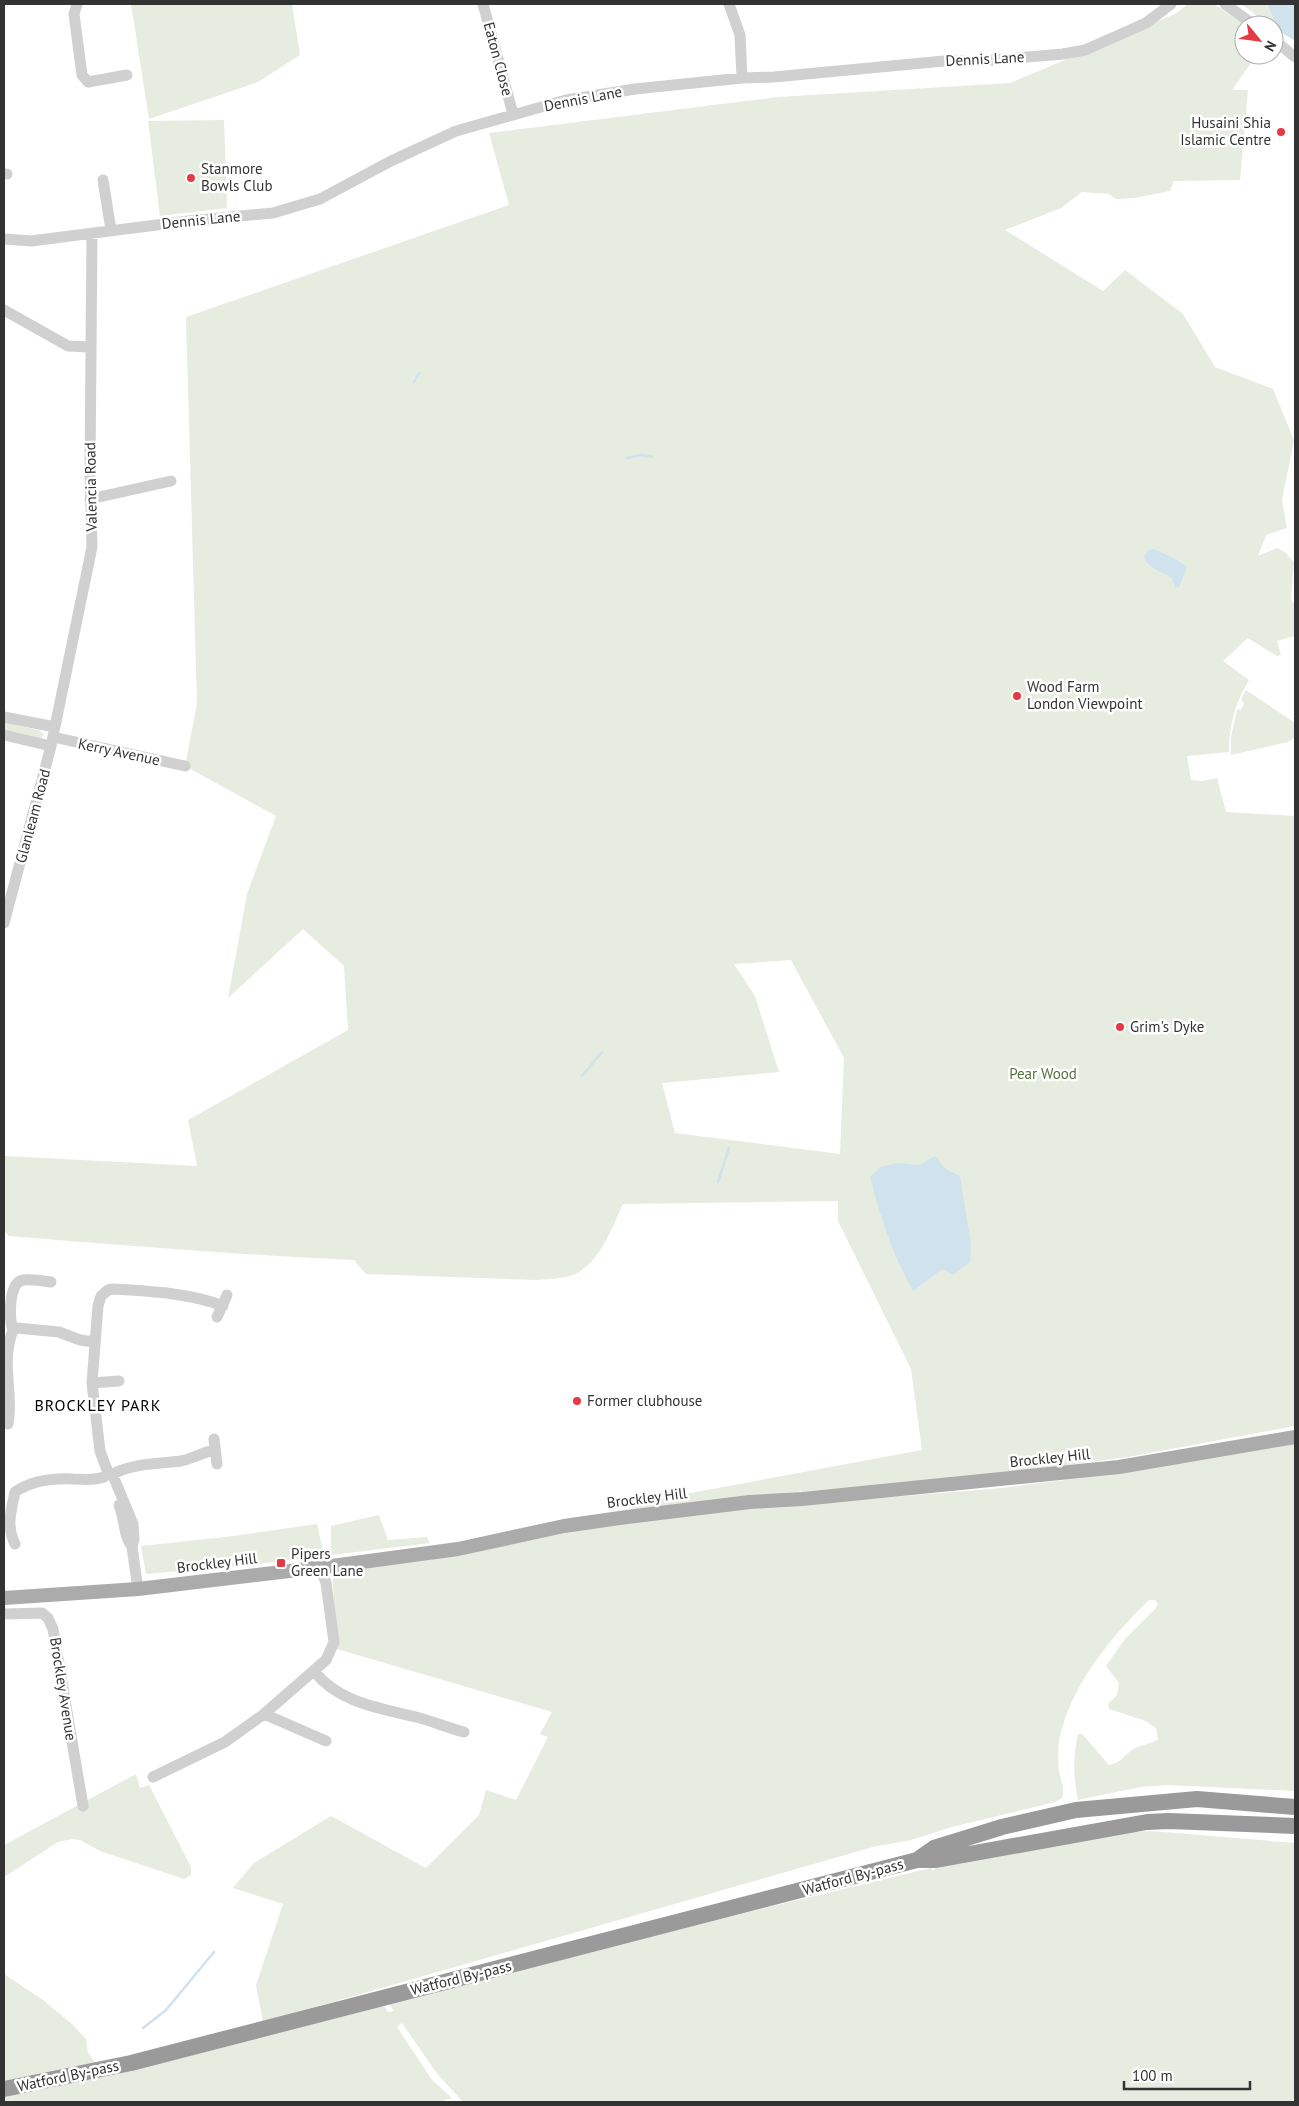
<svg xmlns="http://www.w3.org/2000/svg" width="1299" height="2106" font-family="'PT Sans',sans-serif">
  <rect width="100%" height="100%" fill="#fff"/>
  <path fill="#e6ecdf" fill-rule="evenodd" d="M131,4H292L300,55L258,82L149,119Z
    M1188,4H1214L1245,25L1244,55H1263L1251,63L1232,90H1248L1240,180L1174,181L1170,191L1134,198L1116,199L1109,194L1082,192L1061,208L1005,230L1103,291L1125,270L1183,314L1215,367L1273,389L1294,440L1282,500L1287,528L1266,535L1258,556L1277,548L1285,552L1294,562L1291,599L1295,606V636L1277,641L1281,655L1277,656L1248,638L1223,661L1249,680C1235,703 1229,725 1229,752L1187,756L1191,780L1202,781L1217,778L1226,812L1295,816V1426L1128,1457L959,1479L793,1492L632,1509L631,1506L648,1501L922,1450L911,1369L838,1221V1201L623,1204C612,1228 600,1262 575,1274C563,1279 549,1279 536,1280L366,1274L354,1260C238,1255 123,1245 8,1236L7,1233L4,1232V1156L197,1166L188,1120L348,1030L344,966L303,929L228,998L247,894L276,816L185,766L197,704L186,317L509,205L489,133L779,97L1010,83L1175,14ZM791,960L844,1058L840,1154L675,1133L662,1083L779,1072L755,996L734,964Z
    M1241,4H1267L1279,31L1274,28V25H1270Z
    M224,120L227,208L160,216L148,121Z
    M1246,690L1295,723L1294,738L1288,742L1231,755V737L1237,710L1241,709L1244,704L1241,699Z
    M4,722L41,731L44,735L41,738L4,730Z
    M1295,1443V1791L1168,1785L1140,1787L1078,1800C1073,1777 1073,1757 1078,1734H1082L1109,1765C1124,1761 1122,1757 1132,1750C1141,1744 1150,1745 1158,1739L1156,1728L1146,1721L1109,1709L1108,1704L1117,1695L1119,1683L1106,1666L1125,1639L1155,1609L1158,1604L1155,1600H1149C1110,1638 1070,1686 1059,1741C1058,1750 1058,1763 1059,1772C1061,1781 1065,1789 1062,1798L1055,1802L952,1827L911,1840L873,1847L263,2022L256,1985L283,1904L233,1888L254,1863L331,1816L426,1868L479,1815L486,1790L516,1800L548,1737L540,1734L552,1712L337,1649L332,1571L422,1561L474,1552L569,1530L737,1510L1002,1488L1120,1473Z
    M379,1515L388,1540L427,1537L430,1543L241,1566L146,1574L141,1546L234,1536L317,1524L323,1551L326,1552L331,1551V1526Z
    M136,1774L140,1788L149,1785L191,1867V1875L184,1879L100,1851L80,1840L72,1839L58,1842L4,1877V1845Z
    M1151,1831L1295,1843V2102H463L438,2075L402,2023L397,2027L432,2080L452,2098L439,2102H4V2096L113,2075L383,2005L388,2012L394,2011L389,2004L724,1918L931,1868L932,1870L936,1869L935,1865L1080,1835Z
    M4,1974L43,2000L72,2024L86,2039L88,2053L96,2063L4,2083Z"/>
  <path fill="#cfe2ee" d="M1267,4H1295V41L1279,31Z
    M1153,549L1174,558L1187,567L1179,587L1175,588L1172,578C1162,571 1147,569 1144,556L1148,551Z
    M935,1156L946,1169L960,1176L971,1245L970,1262L953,1275L942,1269L913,1291C893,1255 880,1216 870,1177L881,1167L898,1163L919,1165Z"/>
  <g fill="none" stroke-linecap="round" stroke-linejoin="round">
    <path stroke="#cfe2ee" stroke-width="2.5" d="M414,382L419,373
      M627,458L641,455L652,457
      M582,1076L602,1052
      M718,1182L729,1148
      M143,2028L166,2010L214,1952"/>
    <path stroke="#d0d0d0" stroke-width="11" d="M77,4L74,14L82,75L88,82L127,75
      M483,4L513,114
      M729,4L740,35L742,78
      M1225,4L1254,25
      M1274,40L1295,57
      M4,174H7
      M103,180L111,230
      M4,239L31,241L188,221L273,213L320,199L391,161L456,131L566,100L635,89L742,78L774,77L944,61L994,60L1063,54L1085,50L1146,23L1171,4
      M4,310L68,346L90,347
      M90,499L171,481
      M4,717L55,727
      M4,735L51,746
      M53,737L185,766
      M4,923L51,746L92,547L90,471L92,233
      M217,1317L227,1295
      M13,1330C9,1320 8,1283 23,1280C31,1279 42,1281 51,1282
      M92,1383L119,1381
      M8,1424C14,1393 0,1364 13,1330L17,1328L59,1332L80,1340L94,1342
      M214,1439L217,1464
      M107,1470L100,1451L92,1383L98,1306L101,1296L108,1290L113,1289C147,1291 191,1293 223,1306
      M115,1473C136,1463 158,1464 181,1461C192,1459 203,1452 215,1450
      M114,1478L133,1524L134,1539L132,1547L138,1589
      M119,1505C125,1519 123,1535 132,1547
      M15,1544C6,1526 11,1511 15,1492C31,1481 53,1478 73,1479C85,1479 92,1481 104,1477
      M4,1614L42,1613L48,1618L53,1629L83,1806
      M314,1671C339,1703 379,1708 416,1717C432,1721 448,1728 464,1732
      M264,1714L326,1741
      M153,1777L225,1742L264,1714L326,1660L334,1642L326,1583L322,1572L323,1566"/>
    <path stroke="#ababab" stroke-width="14" d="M4,1598L138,1589L332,1566L458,1549L564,1526L627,1517L750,1502L802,1499L1119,1467L1295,1437"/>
    <path stroke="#9a9a9a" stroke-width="16" d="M917,1860L934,1848L1002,1827L1076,1810L1197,1799L1295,1807
      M4,2089L131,2063L917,1860H936L1147,1822L1169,1821L1295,1826"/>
  </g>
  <g fill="#e63946" stroke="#fff" stroke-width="2">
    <circle cx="1281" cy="132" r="5"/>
    <circle cx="191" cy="178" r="5"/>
    <circle cx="1017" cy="696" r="5"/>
    <circle cx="1120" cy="1027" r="5"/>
    <circle cx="577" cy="1401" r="5"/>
    <rect x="276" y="1558" width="10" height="10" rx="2.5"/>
  </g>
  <g text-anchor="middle" stroke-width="5" stroke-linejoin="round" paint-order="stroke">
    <g font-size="15" fill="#333" stroke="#fff">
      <text transform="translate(498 59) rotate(75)" y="5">Eaton Close</text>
      <text transform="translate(985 59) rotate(-3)" y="5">Dennis Lane</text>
      <text transform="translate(583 99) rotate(-11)" y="5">Dennis Lane</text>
      <text transform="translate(201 220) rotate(-6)" y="5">Dennis Lane</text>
      <text transform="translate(91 487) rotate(-91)" y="5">Valencia Road</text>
      <text transform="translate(119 752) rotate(12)" y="5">Kerry Avenue</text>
      <text transform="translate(33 816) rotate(-75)" y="5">Glanleam Road</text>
      <text transform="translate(1050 1458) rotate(-6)" y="5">Brockley Hill</text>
      <text transform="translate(647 1498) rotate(-7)" y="5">Brockley Hill</text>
      <text transform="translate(217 1563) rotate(-7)" y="5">Brockley Hill</text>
      <text transform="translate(63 1689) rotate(81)" y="5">Brockley Avenue</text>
      <text transform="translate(853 1877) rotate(-15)" y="5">Watford By-pass</text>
      <text transform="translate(461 1978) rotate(-14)" y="5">Watford By-pass</text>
      <text transform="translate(68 2076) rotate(-12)" y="5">Watford By-pass</text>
    </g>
    <g font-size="15" fill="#333" stroke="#fff" text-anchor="start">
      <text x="1271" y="128" text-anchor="end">Husaini Shia<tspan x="1271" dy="17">Islamic Centre</tspan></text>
      <text x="201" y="174">Stanmore<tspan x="201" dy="17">Bowls Club</tspan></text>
      <text x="1027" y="692">Wood Farm<tspan x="1027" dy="17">London Viewpoint</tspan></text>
      <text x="1130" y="1032">Grim's Dyke</text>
      <text x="587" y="1406">Former clubhouse</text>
      <text x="291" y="1559">Pipers<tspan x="291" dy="17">Green Lane</tspan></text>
    </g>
    <g font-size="15" fill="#56703f" stroke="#fff">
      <text x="1043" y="1079">Pear Wood</text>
    </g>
    <g font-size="16" letter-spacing="1" fill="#000" stroke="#fff">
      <text x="98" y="1411">BROCKLEY PARK</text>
    </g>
  </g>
  <rect width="1299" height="2106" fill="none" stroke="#333333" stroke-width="10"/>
  <g transform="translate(1259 40) rotate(119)"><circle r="24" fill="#ffffff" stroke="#adadad"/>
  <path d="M0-4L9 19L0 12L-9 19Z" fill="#e63946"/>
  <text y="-8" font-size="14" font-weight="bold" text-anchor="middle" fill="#333333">N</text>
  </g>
  <path d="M1124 2081v8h126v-8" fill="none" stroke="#333333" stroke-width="2.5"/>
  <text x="1132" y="2081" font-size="15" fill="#333333" stroke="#ffffff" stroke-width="4" paint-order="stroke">100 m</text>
</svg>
